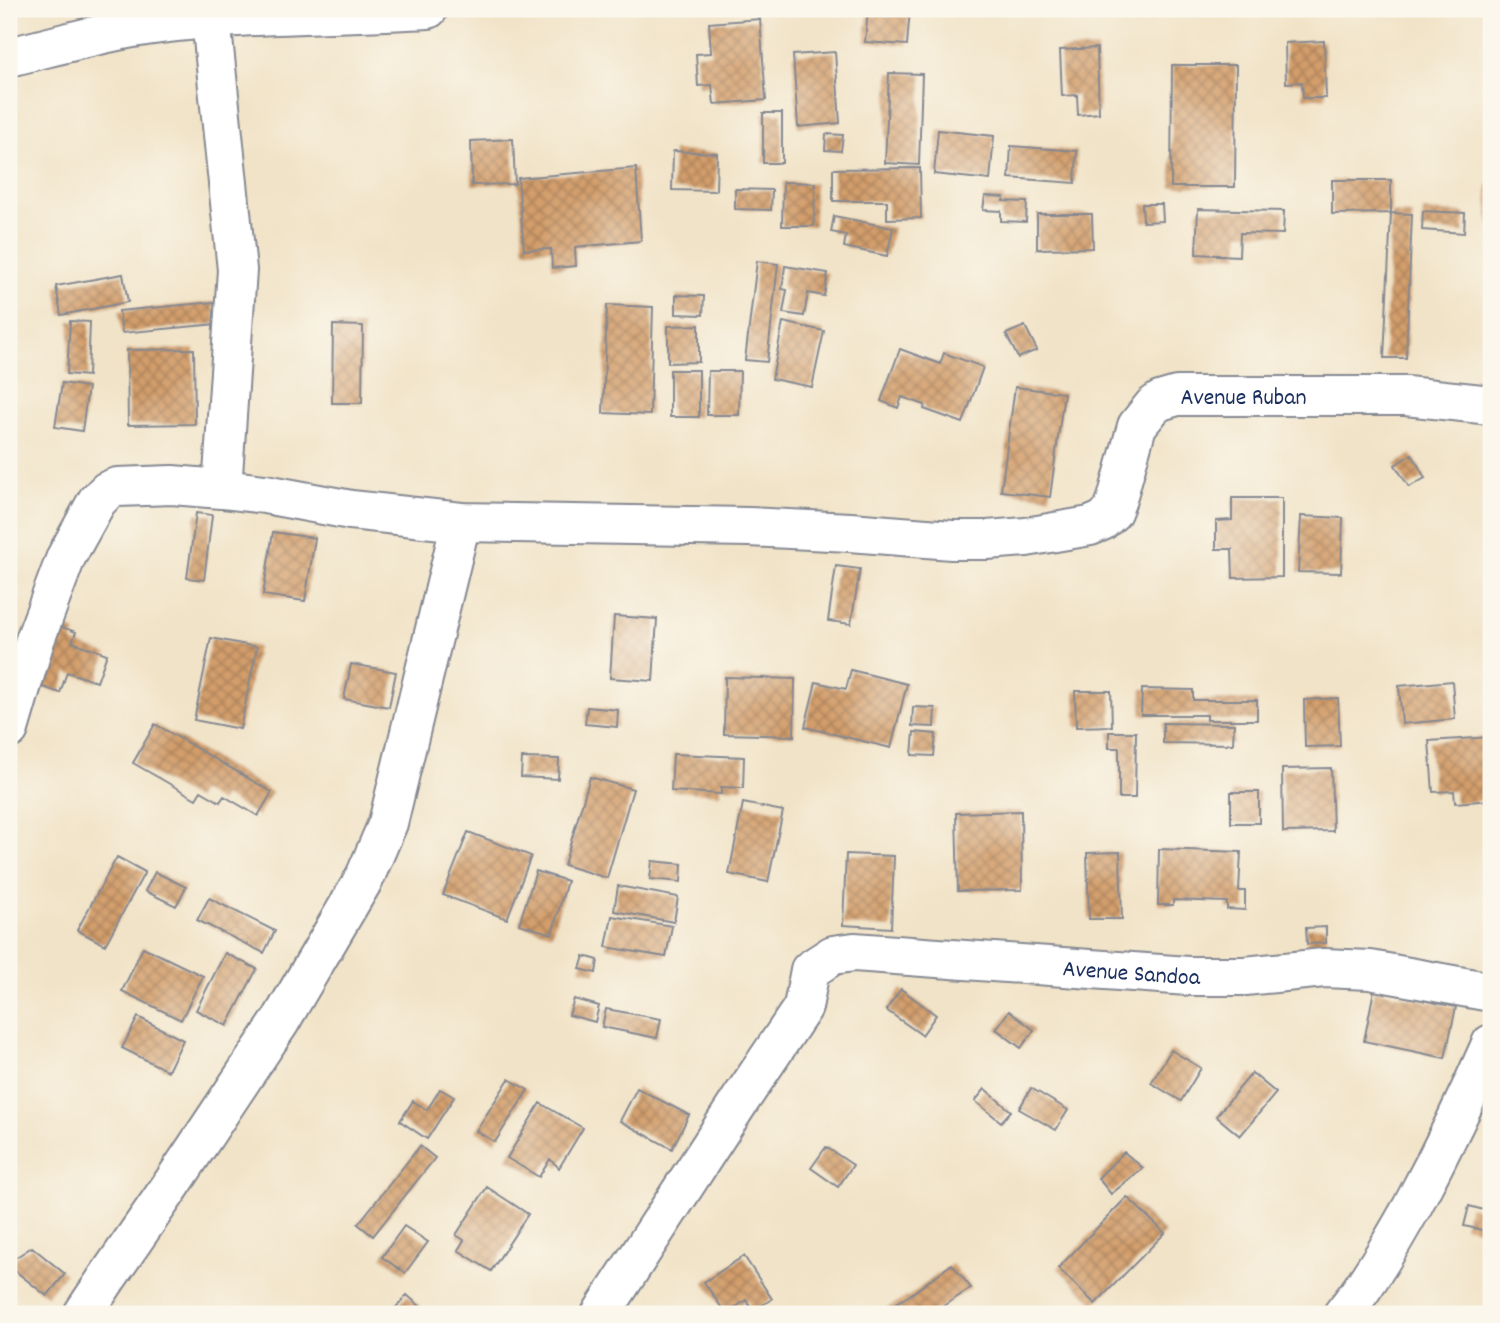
<svg xmlns="http://www.w3.org/2000/svg" width="1500" height="1323" font-family="Dekko,sans-serif">
  <defs>
    <pattern id="building-cross-hatch" width="8" height="8" patternUnits="userSpaceOnUse" patternTransform="scale(1.75)"><rect width="8" height="8" fill="#d39e6b"/><path d="M0 0l8 8M0 8l8-8" fill="none" stroke="#aa815b"/></pattern>
  </defs>
  <rect width="100%" height="100%" fill="#fbf7ec"/>
  <filter id="ink" filterUnits="userSpaceOnUse"><feTurbulence type="fractalNoise" baseFrequency=".0143" numOctaves="2"/><feDisplacementMap in="SourceGraphic" scale="14" xChannelSelector="R" yChannelSelector="G"/><feConvolveMatrix kernelMatrix="1 2 1 2 8 2 1 2 1" color-interpolation-filters="sRGB"/></filter>
  <filter id="wash" filterUnits="userSpaceOnUse"><feTurbulence type="fractalNoise" baseFrequency=".00686" numOctaves="4" result="noise"/><feDisplacementMap in="SourceGraphic" scale="28" xChannelSelector="R" yChannelSelector="G"/><feGaussianBlur stdDeviation="1.57" result="paint"/><feColorMatrix in="noise" values="0 0 0 0 0 0 0 0 0 0 0 0 0 0 0 0 0 1.4 0 .05"/><feComposite in="paint" operator="in"/></filter>
  <g filter="url(#wash)">
    <rect width="100%" height="100%" fill="#f1e3c7"/>
    <g id="blocks">
      <path fill="url(#building-cross-hatch)" d="M868,9H910L907,45L865,42Z
        M760,19L766,100L714,104L712,85L698,86L696,54L711,53L709,23Z
        M1324,41L1326,98H1303L1302,82L1286,83L1285,43Z
        M1097,48L1099,113L1078,115L1077,95L1062,96L1060,50Z
        M835,52L840,123L798,127L793,55Z
        M1172,65H1236L1235,187H1171Z
        M889,73L922,74L919,165L885,163Z
        M763,113H782V163H763Z
        M938,130L994,136L990,180L934,174Z
        M826,134L843,135L841,151L825,150Z
        M513,139L515,184L472,185L471,141Z
        M1011,146L1077,151L1075,183L1009,178Z
        M673,151L717,153L716,191L672,190Z
        M636,168L641,241L575,247L576,266L552,268L551,249L524,250L518,178Z
        M920,168L921,218L887,219V201H833V169Z
        M1332,180H1391V213L1332,214Z
        M783,182L815,183L814,226H782Z
        M1487,185H1491V226H1489Z
        M735,189L772,190L771,210L735,209Z
        M985,196L1004,197L1003,201L1027,202L1026,222L1001,221V211L983,210Z
        M1142,204H1162L1163,221L1143,222Z
        M1198,209L1284,211L1283,234L1240,233L1239,256L1196,254Z
        M1423,211L1465,213L1464,233L1422,230Z
        M1391,213L1412,214L1406,358H1384Z
        M1037,214H1092L1093,248L1037,249Z
        M834,216L893,228L887,256L844,247L846,235L831,232Z
        M757,261L778,264L767,362L745,360Z
        M785,266L828,273L824,296L808,293L804,316L783,313L787,290L782,289Z
        M123,274L128,302L61,315L56,286Z
        M676,295L704,296L703,315L676,314Z
        M214,302L216,324L122,333L119,311Z
        M607,305L653,307L650,415L603,413Z
        M70,321L90,322L88,376L67,374Z
        M783,322L824,331L812,387L772,379Z
        M333,325L363,326L362,403H332Z
        M699,325V362L668,363V326Z
        M1025,326L1037,350L1018,358L1006,334Z
        M194,349L195,424L128,425L127,350Z
        M900,349L940,364L944,353L983,367L963,423L924,409L925,405L902,397L898,408L881,401Z
        M670,370H699V417H670Z
        M708,371H740L739,415H707Z
        M62,383L88,387L82,431L55,427Z
        M1015,387L1064,393L1050,497L1001,491Z
        M1412,454L1425,478L1409,487L1395,465Z
        M1232,498H1282V577L1233,578L1232,549H1216V521L1232,520Z
        M196,513L212,515L204,580L187,578Z
        M1301,516L1343,518L1341,573L1298,572Z
        M273,532L315,538L305,601L263,595Z
        M836,566L860,569L851,624L828,621Z
        M614,616L657,619L653,681L610,678Z
        M51,623L76,632L72,642L107,654L97,682L67,672L60,693L29,682Z
        M211,638L257,647L240,729L194,720Z
        M351,664L396,672L389,707L344,699Z
        M851,670L907,684L891,748L805,727L816,682L846,689Z
        M725,677L795,679L794,736L724,734Z
        M1452,681L1455,719L1402,724L1399,686Z
        M1142,689L1193,690V700H1257V720H1207V715H1141Z
        M1075,691H1111L1112,726L1076,727Z
        M1338,698L1340,746L1305,747L1304,700Z
        M587,707L618,710L617,727L585,724Z
        M913,707L935,708L934,727L912,726Z
        M1163,723L1234,724L1233,744L1163,743Z
        M155,724L272,792L258,816L224,796L220,802L201,791L196,799L133,763Z
        M914,732L936,734L934,756L912,755Z
        M1109,732H1136L1135,798H1119V748H1109Z
        M1491,737V800L1455,803L1454,791L1433,792L1429,741Z
        M673,754L744,757L743,788L721,787V794L671,791Z
        M522,758L559,759L558,779L521,777Z
        M1331,768L1333,831L1283,832L1282,769Z
        M590,777L633,789L607,878L564,865Z
        M1231,792H1259V823H1231Z
        M743,803L783,811L768,882L729,874Z
        M1021,811L1022,890L958,891L956,813Z
        M468,832L531,856L507,919L443,895Z
        M1159,849L1241,852L1239,891H1245V910L1227,909V902L1173,900V905H1158Z
        M1120,852L1122,919H1089L1087,853Z
        M846,854L894,856L891,928L843,925Z
        M117,857L145,872L105,945L77,930Z
        M652,861L682,864L681,882L650,879Z
        M536,871L567,881L552,934L519,924Z
        M155,872L186,887L176,906L145,891Z
        M618,886L678,897L674,922L614,911Z
        M209,898L275,931L264,953L197,920Z
        M612,916L672,926L666,957L606,947Z
        M1326,927V943L1307,944L1306,928Z
        M143,947L203,976L181,1020L122,991Z
        M225,953L257,969L227,1026L196,1010Z
        M584,956L598,960L596,973L580,969Z
        M901,989L936,1015L922,1035L886,1010Z
        M1374,990L1456,1007L1445,1058L1364,1041Z
        M574,999L599,1006L595,1022L569,1015Z
        M606,1009L661,1019L657,1038L602,1027Z
        M1009,1011L1034,1030L1021,1048L996,1029Z
        M138,1017L183,1040L168,1071L122,1048Z
        M1171,1050L1201,1068L1181,1101L1151,1083Z
        M1252,1073L1276,1093L1240,1136L1216,1116Z
        M509,1079L528,1090L495,1142L476,1131Z
        M637,1088L689,1115L672,1149L620,1121Z
        M1031,1088L1068,1110L1056,1130L1019,1109Z
        M440,1089L454,1097L427,1139L400,1121L413,1101L427,1110Z
        M985,1089L1011,1111L1001,1122L975,1101Z
        M540,1103L583,1128L559,1168L550,1159L539,1177L507,1158Z
        M420,1146L435,1158L373,1236L358,1224Z
        M826,1147L853,1165L838,1187L811,1168Z
        M1124,1152L1143,1168L1111,1194L1098,1178Z
        M487,1187L528,1214L491,1271L458,1250L464,1240L456,1235Z
        M1127,1197L1165,1233L1095,1304L1058,1268Z
        M1469,1206L1491,1212V1232L1464,1226Z
        M404,1226L428,1242L405,1273L382,1257Z
        M32,1247L65,1274L47,1296L9,1266V1262Z
        M744,1256L772,1299L753,1311L746,1300L726,1314L704,1282Z
        M952,1264L971,1288L931,1314H877L910,1295Z
        M407,1295L429,1314H390Z"/>
    </g>
  </g>
  <g filter="url(#ink)">
    <use href="#blocks" fill-opacity="0" stroke="#868992" stroke-width="2"/>
    <g fill="none" stroke-linecap="round" stroke-linejoin="round">
      <g stroke="#868992" stroke-width="42">
        <g id="minor">
          <path d="M212,9L211,19L237,270L222,489"/>
          <path d="M9,57C59,45 110,30 161,24C248,13 340,14 428,9"/>
          <path id="s1" d="M9,729L35,640L66,557L97,501L107,491L117,487L172,485L222,489L265,494L351,510L461,522L749,527L850,532L952,540H987L1026,537L1090,526L1102,521L1112,512L1117,499L1137,426L1153,406L1160,401L1177,396H1406L1491,405"/>
          <path d="M83,1314L107,1278L170,1187L280,1022L364,879L388,823L461,522"/>
          <path id="s2" d="M601,1314L737,1105L803,1007L810,970L833,955L854,952L1188,976H1245L1324,968L1370,970L1491,992"/>
          <path d="M1343,1314C1370,1281 1392,1242 1413,1205C1441,1152 1467,1099 1491,1044"/>
        </g>
      </g>
      <use href="#minor" stroke="#fff" stroke-width="38"/>
    </g>
  </g>
  <g text-anchor="middle" stroke-width="6" stroke-linejoin="round" paint-order="stroke">
    <g font-size="24" fill="#1b2f5e" stroke="#fbf7ec">
      <text dy="8" stroke="none"><textPath href="#s1" startOffset="1482">Avenue Ruban</textPath></text>
      <text dy="8" stroke="none"><textPath href="#s2" startOffset="732">Avenue Sandoa</textPath></text>
    </g>
  </g>
  <rect width="1500" height="1323" fill="none" stroke="#fbf7ec" stroke-width="35"/>
</svg>
